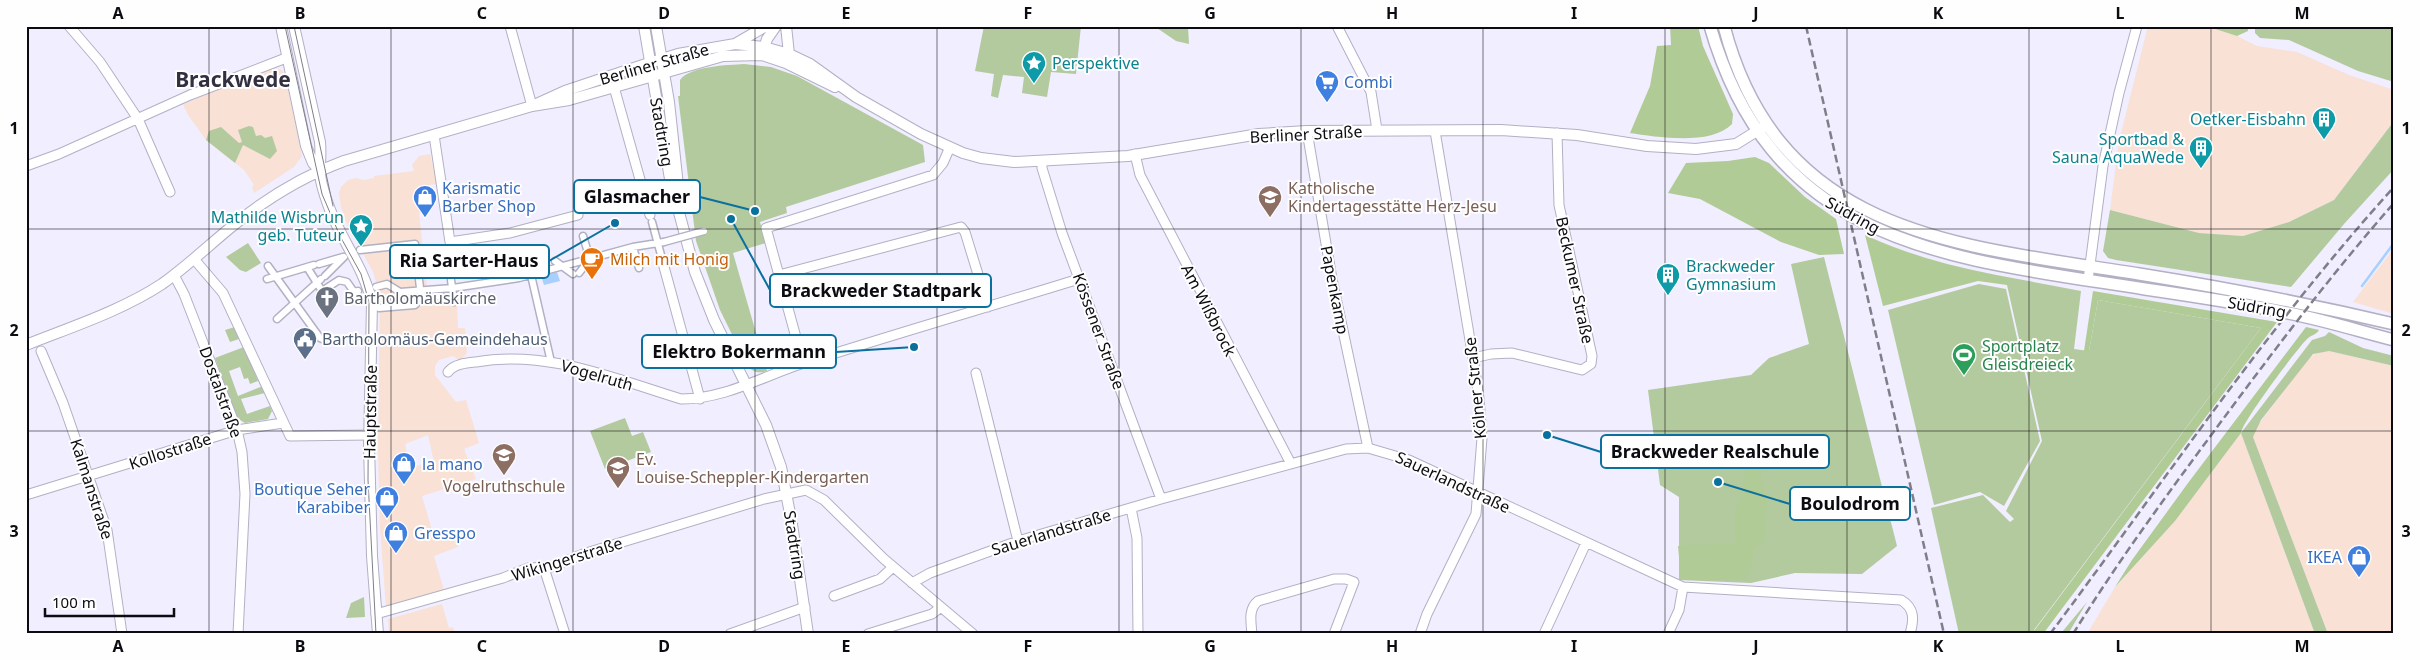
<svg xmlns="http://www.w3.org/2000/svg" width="2420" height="660" font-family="'Noto Sans',sans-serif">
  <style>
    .commercial { fill: #f9e1d6; fill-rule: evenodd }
    .green { fill: #b3ca9e }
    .forest { fill: #b0cb96 }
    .water { fill: #a7d0fe }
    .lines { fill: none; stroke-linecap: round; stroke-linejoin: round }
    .stream { stroke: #a7d0fe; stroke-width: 2.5 }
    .pedestrian-casing { stroke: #b2b0c4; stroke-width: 9 }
    .minor-casing { stroke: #b2b0c4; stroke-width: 11 }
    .tertiary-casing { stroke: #b2b0c4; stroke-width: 12 }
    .secondary-casing { stroke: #b2b0c4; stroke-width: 14 }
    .pedestrian { stroke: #fff; stroke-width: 6 }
    .minor { stroke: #fff; stroke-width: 9 }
    .tertiary { stroke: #fff; stroke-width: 10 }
    .secondary { stroke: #fff; stroke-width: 11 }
    .tram { stroke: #7f7e89; stroke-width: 1 }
    .rail { stroke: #7f7e89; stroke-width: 2.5; stroke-dasharray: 8 4; stroke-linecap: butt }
    .pedestrian-bridge-casing { stroke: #b2b0c4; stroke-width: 9; stroke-linecap: butt }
    .pedestrian-bridge { stroke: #fff; stroke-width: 6 }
    .grid { fill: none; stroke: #0c0b11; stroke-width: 1; stroke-opacity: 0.55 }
    .labels { text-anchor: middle; stroke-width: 4; stroke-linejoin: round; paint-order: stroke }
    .culture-label { font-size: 16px; fill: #0d838f; stroke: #fefefe; text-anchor: end }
    .street-label { font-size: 16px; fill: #0c0b11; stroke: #fefefe }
    .shop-label { font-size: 16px; fill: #366cbe; stroke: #fefefe; text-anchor: start }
    .education-label { font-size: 16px; fill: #785e54; stroke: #fefefe; text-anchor: start }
    .food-label { font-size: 16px; fill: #c56008; stroke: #fefefe; text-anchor: start }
    .worship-label { font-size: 16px; fill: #5b616d; stroke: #fefefe; text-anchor: start }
    .service-label { font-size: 16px; fill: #4e5e75; stroke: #fefefe; text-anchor: start }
    .leisure-label { font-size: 16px; fill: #27864d; stroke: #fefefe; text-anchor: start }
    .district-label { font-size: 21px; font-weight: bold; fill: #323040; stroke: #fefefe }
    .leader { fill: none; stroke: #0a709d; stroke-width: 2 }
    .callout-dot { fill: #0a709d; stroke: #fefefe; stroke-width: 2 }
    .callout { fill: #fefefe; stroke: #0a709d; stroke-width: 2 }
    .callout-label { font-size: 18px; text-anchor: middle; font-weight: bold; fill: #0c0b11 }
    .neatline { fill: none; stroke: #0c0b11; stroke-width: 2 }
    .grid-label { font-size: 16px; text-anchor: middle; font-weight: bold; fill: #0c0b11 }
  </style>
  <rect width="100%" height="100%" fill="#f0eeff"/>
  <!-- commercial -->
  <path class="commercial" d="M2148,26H2206L2237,36L2257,46L2297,52L2349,75L2394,90V121L2334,200L2289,222L2243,236L2199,233L2110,210L2119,141Z
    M273,68L282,70L285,74L302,156L294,167L254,193L252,187L254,185L244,170L206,140L188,115L183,104Z
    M430,154L437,184L422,186L420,188L422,213H419L427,286L451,285L457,302L458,328H465L467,353L460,361L453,356L439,360L435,366V375L456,402L466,400L479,443L464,449L476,479L422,496L434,537L453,532L458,547L434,556L444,590L386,607L380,528L378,451L380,295L373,272L346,222L341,208L339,193L341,187L348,180L356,178L363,180L374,178V176L414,171L412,165L419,156ZM428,435L434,462L410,467L405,444Z
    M2394,248V314L2353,302Z
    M2329,351L2394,366V634H2328L2253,437L2255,429L2308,359L2318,352Z
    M2241,433L2315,634H2087L2115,587L2175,521Z
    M442,604L449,628L453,627L455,634H389L388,619Z"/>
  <!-- green -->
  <path class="green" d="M984,26H1081L1076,74L1051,72L1047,97L1022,93L1024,77L1003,75L998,98L991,96L994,74L975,71Z
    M1154,26H1188L1189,44L1176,41Z
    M2255,26H2394V82L2358,71L2289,40L2260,38L2255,33Z
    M744,64L771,67L797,76L923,145L925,162L786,207L787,213L760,222L766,243L733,253L767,371C759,374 752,372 747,365L720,310L696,241L678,96H680V80C690,66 728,65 744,64Z
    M2394,121V169L2344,224L2291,287L2116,260L2108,258L2103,251L2110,210L2199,233L2243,236L2289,222L2334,200Z
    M249,126L253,127L256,136L261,135L265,138L272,136L277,151L270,159L243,145L235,163L206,140L209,131L221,127L239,143L242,142L238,130Z
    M248,243L261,263L246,272L240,270L226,257Z
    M1824,257L1897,546L1862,574L1795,573L1751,583L1679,580V497L1660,485L1648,390L1751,375L1769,358L1809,344L1791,264Z
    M2007,277L2081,291L2074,349L2089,351L2098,300L2261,328L2034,630L2038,634H1959L1931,508L1983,495L2010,522L2014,519L2006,511L2042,441L2007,285Z
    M1979,284L2006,289L2040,441L2004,506L1980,492L1934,505L1888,310Z
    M235,327L239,339L230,342L225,330Z
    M2329,332L2363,348L2394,356V366L2329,351L2313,354L2261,420L2253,437L2328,634H2315L2241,433L2312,340L2325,336Z
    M244,347L258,381L250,384L248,378L244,379L240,367L229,371L238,396L263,386L265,393L241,399L247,414L270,406L272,411L268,419L245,423L237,418L215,358Z
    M625,418L632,436L643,432L651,452L605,469L590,431Z
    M364,597L365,617L346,618L351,603Z
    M2087,602L2068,634H2061L2062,632Z"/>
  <!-- forest -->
  <path class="forest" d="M1670,26H1698L1703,46L1733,114L1732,124C1711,146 1657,137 1630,133L1650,86L1657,46L1671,45Z
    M2206,26H2248V31L2237,36Z
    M1755,157L1769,163L1805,197L1836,219L1844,254L1819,255L1781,242L1700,199L1668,193L1686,163L1728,161Z
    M1865,235C1911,256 1958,268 2007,277V285L1978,281L1883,306Z
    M2093,291L2277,322L2043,634H2038L2034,631L2261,328L2098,300L2089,351H2084Z
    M2306,327L2319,330C2316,335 2311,335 2307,339C2296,350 2242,422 2241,433L2175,521L2115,587L2132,560L2188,483Z
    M1755,446L1767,504L1764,538L1753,553L1750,572L1744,580H1681L1678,546L1735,543V506L1739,507C1743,488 1747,471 1746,452Z"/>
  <!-- water -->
  <path class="water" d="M557,272L560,281L544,285L541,276Z"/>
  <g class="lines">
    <!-- stream -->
    <path class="stream" d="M2362,286L2394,243"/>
    <!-- pedestrian casing -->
    <g class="pedestrian-casing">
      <path id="pedestrian" d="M652,222L661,255
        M633,247L639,268
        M360,250L415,244L421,297
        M555,261L573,274
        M319,264L343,257
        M268,266L320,338L325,340
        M307,267L322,291L339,280L347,282L354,292L358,291
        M540,272L545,263
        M579,273L590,259L583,236
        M531,275L551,362
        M325,276L344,257
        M267,279L314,265
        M451,280L454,302
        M376,287L387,284L400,292L453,288L519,278L633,247L664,242
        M435,296H441
        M379,308L415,305L421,297L428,296
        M277,319L321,279"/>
    </g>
    <!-- minor casing -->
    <g class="minor-casing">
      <path id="minor" d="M69,26L100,62L138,119L170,192
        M510,26L532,106
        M1337,26L1371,92L1377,130
        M614,87L650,215
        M1307,131L1332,279L1368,448
        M434,135L450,242L510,233L578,215
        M1135,154L1140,175L1290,462
        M1042,162V168L1062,233L1161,499
        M26,166L59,154L190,95L286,58
        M194,259L223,293L290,436L369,435
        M663,263L700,399
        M174,275L184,294L237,430L242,452L245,494L238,634
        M779,275L961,227L965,232L988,307
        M2088,280L2103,166L2119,93L2137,26
        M41,351L63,403L107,530L122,634
        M1473,358L1491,354L1512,353L1582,370L1591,364L1592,356L1559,205L1557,133
        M803,363L766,228L933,175L943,163L950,147
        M448,372C454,364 466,363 476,362C546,349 615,379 681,399C725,399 763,376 804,363C895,334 988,307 1079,279
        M976,373L1018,541
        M26,495L237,430L283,423
        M1131,508L1137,538L1138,634
        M544,568L565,634
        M912,583L930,573L1018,541L1161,499L1346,449L1368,448L1409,460L1683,587L1901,600C1915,608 1914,620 1910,634
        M834,596L880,579L893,567
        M376,614L503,578L528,568L551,567L583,554L764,499L806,490L824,500L884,559L973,634
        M730,634L805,607
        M868,634L932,614L941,607
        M1252,634C1251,622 1248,609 1258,601L1334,579H1346L1354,582L1334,634
        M1420,634L1427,614L1476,514L1482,438L1479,398L1473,358L1435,131
        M1544,634L1586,543
        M1668,634L1679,610L1683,587"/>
    </g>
    <!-- tertiary casing -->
    <g class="tertiary-casing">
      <path id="tertiary" d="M281,26L306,146L313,163L319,170
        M294,26L320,142C321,152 320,159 320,169C319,180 325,196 329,207C341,240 364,267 372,303L369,446L372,556L378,634
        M644,26L670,179L695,272L714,320L766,425L781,467L792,524L808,634
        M656,26L669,102L679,195
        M786,26L789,54
        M735,44L766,26
        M763,52L767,39L776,26
        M532,106L565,91L649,63L678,54L735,44L764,47L789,54L810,64L856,97L921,134L963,153L981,158L1014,162L1128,156L1259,134L1307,131L1501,130L1577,135L1647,146L1696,149L1736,144L1765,126
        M26,345C71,327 121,311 162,284C186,267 207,247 230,228C264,200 303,176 344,161L532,106L569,100L723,56L762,55L786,63L835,87"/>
    </g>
    <!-- secondary casing -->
    <g class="secondary-casing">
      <path id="secondary" d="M1710,26C1774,248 1950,258 2145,289C2193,296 2241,303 2288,313C2324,320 2359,331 2394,340
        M1724,26C1779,237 1959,245 2139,274C2226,288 2309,304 2394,324"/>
    </g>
    <!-- pedestrian -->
    <use href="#pedestrian" class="pedestrian"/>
    <!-- minor -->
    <use href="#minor" class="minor"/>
    <!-- tertiary -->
    <use href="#tertiary" class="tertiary"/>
    <!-- secondary -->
    <use href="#secondary" class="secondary"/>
    <!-- tram -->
    <path class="tram" d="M285,26L322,194L340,236L361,274L369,302L368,480L376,634
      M294,26L333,206"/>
    <!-- rail -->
    <path class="rail" d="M1806,26L1944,634
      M2050,634C2163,483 2268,326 2394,187
      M2073,634C2121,556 2175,484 2229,411C2282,340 2335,270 2394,203"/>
    <!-- pedestrian-bridge casing -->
    <g class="pedestrian-bridge-casing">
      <path id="pedestrian-bridge" d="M664,242L704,231"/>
    </g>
    <!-- pedestrian-bridge -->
    <use href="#pedestrian-bridge" class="pedestrian-bridge"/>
  </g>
  <!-- grid -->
  <path class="grid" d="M209,26V634M391,26V634M573,26V634M755,26V634M937,26V634M1119,26V634M1301,26V634M1483,26V634M1665,26V634M1847,26V634M2029,26V634M2211,26V634M26,229H2394M26,431H2394"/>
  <!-- icons -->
  <defs>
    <g id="sight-pin" transform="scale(1.25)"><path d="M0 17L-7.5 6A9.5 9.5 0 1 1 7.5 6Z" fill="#0f9aa8" stroke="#fefefe"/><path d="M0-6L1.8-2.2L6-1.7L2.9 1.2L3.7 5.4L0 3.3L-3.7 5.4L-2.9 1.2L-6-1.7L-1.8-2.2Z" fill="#fff"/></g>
    <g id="supermarket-pin" transform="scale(1.25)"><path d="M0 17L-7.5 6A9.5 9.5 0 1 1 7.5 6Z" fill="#3f7fe0" stroke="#fefefe"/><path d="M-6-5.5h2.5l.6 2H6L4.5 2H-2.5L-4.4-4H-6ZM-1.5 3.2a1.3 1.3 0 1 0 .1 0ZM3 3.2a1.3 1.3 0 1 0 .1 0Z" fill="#fff"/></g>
    <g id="building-pin" transform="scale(1.25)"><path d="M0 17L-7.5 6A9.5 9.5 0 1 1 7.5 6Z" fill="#0f9aa8" stroke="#fefefe"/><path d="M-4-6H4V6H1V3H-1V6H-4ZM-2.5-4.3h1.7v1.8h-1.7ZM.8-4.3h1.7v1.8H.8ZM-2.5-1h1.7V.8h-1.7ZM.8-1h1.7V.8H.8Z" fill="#fff"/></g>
    <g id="shop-pin" transform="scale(1.25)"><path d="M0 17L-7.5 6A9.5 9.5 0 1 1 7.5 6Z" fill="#3f7fe0" stroke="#fefefe"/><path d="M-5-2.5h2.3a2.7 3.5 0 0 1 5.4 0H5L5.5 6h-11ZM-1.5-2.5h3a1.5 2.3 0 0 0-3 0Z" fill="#fff"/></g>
    <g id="school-pin" transform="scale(1.25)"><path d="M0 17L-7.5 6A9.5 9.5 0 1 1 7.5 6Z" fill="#8d6e63" stroke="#fefefe"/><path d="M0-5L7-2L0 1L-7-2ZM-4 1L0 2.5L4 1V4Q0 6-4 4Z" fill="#fff"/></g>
    <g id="cafe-pin" transform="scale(1.25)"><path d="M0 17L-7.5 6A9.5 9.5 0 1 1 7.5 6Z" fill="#e8710a" stroke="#fefefe"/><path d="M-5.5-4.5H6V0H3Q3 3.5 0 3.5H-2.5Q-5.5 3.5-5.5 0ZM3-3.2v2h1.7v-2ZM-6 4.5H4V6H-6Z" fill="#fff"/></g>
    <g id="church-pin" transform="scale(1.25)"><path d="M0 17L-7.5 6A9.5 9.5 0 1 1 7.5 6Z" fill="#6b7280" stroke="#fefefe"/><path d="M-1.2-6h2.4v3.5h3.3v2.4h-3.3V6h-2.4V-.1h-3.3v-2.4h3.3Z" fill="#fff"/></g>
    <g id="civic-pin" transform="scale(1.25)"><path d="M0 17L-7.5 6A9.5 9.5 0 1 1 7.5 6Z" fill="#5c6f8a" stroke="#fefefe"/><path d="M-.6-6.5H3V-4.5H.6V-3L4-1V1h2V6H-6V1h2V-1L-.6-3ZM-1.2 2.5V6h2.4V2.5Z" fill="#fff"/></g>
    <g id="stadium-pin" transform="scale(1.25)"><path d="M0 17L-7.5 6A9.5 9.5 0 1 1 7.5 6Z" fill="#2e9e5b" stroke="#fefefe"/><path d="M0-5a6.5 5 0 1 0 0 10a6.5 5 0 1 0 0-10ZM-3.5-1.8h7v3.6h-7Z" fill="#fff"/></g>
  </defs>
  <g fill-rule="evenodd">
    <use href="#sight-pin" x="1034" y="63"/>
    <use href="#supermarket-pin" x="1327" y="82"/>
    <use href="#building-pin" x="2324" y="119"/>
    <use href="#building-pin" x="2201" y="148"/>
    <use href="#shop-pin" x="425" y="197"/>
    <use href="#school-pin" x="1270" y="197"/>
    <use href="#sight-pin" x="361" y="226"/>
    <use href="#cafe-pin" x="592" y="259"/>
    <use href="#building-pin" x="1668" y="275"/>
    <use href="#church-pin" x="327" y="298"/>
    <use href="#civic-pin" x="305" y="339"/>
    <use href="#stadium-pin" x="1964" y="355"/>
    <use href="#school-pin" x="504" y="455"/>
    <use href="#shop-pin" x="404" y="464"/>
    <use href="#school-pin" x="618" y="468"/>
    <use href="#shop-pin" x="387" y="498"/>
    <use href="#shop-pin" x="396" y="533"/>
    <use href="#shop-pin" x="2359" y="557"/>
  </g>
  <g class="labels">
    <!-- culture labels -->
    <g class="culture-label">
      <text x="1052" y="69" text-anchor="start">Perspektive</text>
      <text x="2306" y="125">Oetker-Eisbahn</text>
      <text x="2184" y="145">Sportbad &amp;<tspan x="2184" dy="18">Sauna AquaWede</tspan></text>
      <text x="344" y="223">Mathilde Wisbrun<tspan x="344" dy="18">geb. Tuteur</tspan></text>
      <text x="1686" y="272" text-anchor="start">Brackweder<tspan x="1686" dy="18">Gymnasium</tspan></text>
    </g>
    <!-- street labels -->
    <g class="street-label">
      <text transform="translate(654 64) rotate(-16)" y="6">Berliner Straße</text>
      <text transform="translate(662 132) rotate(80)" y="6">Stadtring</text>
      <text transform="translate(1306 134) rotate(-3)" y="6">Berliner Straße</text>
      <text transform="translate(1853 215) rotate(29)" y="6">Südring</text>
      <text transform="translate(1575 280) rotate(78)" y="6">Beckumer Straße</text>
      <text transform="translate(1335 290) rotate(79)" y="6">Papenkamp</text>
      <text transform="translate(2257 307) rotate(10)" y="6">Südring</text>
      <text transform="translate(1209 310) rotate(63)" y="6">Am Wißbrock</text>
      <text transform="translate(1099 331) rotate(70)" y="6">Kössener Straße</text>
      <text transform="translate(597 375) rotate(16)" y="6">Vogelruth</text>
      <text transform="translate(1475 388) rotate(-96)" y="6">Kölner Straße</text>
      <text transform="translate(221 392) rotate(70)" y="6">Dostalstraße</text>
      <text transform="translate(370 412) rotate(-89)" y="6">Hauptstraße</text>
      <text transform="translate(170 451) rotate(-18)" y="6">Kollostraße</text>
      <text transform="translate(1453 482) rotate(25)" y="6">Sauerlandstraße</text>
      <text transform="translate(92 489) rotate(72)" y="6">Kalmanstraße</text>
      <text transform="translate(1051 532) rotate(-17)" y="6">Sauerlandstraße</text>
      <text transform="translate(795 545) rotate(81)" y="6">Stadtring</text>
      <text transform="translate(567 559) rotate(-17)" y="6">Wikingerstraße</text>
    </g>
    <!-- shop labels -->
    <g class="shop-label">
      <text x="1344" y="88">Combi</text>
      <text x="442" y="194">Karismatic<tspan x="442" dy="18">Barber Shop</tspan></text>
      <text x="422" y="470">la mano</text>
      <text x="370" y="495" text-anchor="end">Boutique Seher<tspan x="370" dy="18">Karabiber</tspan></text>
      <text x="414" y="539">Gresspo</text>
      <text x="2342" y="563" text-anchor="end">IKEA</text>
    </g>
    <!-- education labels -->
    <g class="education-label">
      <text x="1288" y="194">Katholische<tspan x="1288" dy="18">Kindertagesstätte Herz-Jesu</tspan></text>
      <text x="636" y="465">Ev.<tspan x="636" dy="18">Louise-Scheppler-Kindergarten</tspan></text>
      <text x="504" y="492" text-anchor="middle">Vogelruthschule</text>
    </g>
    <!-- food labels -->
    <g class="food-label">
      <text x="610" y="265">Milch mit Honig</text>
    </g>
    <!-- worship labels -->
    <g class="worship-label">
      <text x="344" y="304">Bartholomäuskirche</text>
    </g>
    <!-- service labels -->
    <g class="service-label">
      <text x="322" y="345">Bartholomäus-Gemeindehaus</text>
    </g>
    <!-- leisure labels -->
    <g class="leisure-label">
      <text x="1982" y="352">Sportplatz<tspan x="1982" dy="18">Gleisdreieck</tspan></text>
    </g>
    <!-- district labels -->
    <g class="district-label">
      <text x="233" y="87">Brackwede</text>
    </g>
  </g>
  <!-- callouts -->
  <path class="leader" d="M755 211L700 197M615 223L549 261M731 219L770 290M914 347L836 352M1547 435L1601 452M1718 482L1790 504"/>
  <g class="callout-dot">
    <circle cx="755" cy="211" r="5"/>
    <circle cx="615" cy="223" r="5"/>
    <circle cx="731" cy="219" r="5"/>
    <circle cx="914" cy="347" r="5"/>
    <circle cx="1547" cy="435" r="5"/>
    <circle cx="1718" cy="482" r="5"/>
  </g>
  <g class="callout">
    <rect x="574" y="180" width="126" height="33" rx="5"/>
    <rect x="390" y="245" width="159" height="33" rx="5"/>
    <rect x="770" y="274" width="221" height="33" rx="5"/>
    <rect x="642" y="335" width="194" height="33" rx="5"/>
    <rect x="1601" y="435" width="228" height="33" rx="5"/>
    <rect x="1790" y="487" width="120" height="33" rx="5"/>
  </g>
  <g class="callout-label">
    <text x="637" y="203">Glasmacher</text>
    <text x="469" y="267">Ria Sarter-Haus</text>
    <text x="881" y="297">Brackweder Stadtpark</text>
    <text x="739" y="358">Elektro Bokermann</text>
    <text x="1715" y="458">Brackweder Realschule</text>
    <text x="1850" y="510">Boulodrom</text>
  </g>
  <!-- border -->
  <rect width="2420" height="660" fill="none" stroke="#fefefe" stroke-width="55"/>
  <!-- scale -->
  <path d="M45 608v8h129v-8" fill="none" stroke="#0c0b11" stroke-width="2.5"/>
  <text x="52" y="608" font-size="15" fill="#0c0b11" stroke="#fefefe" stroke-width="4" paint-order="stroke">100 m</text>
  <rect x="28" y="28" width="2364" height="604" class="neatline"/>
  <g class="grid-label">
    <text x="118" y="19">A</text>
    <text x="300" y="19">B</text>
    <text x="482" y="19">C</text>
    <text x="664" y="19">D</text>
    <text x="846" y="19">E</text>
    <text x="1028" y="19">F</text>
    <text x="1210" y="19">G</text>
    <text x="1392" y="19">H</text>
    <text x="1574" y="19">I</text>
    <text x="1756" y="19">J</text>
    <text x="1938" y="19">K</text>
    <text x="2120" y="19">L</text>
    <text x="2302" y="19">M</text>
    <text x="14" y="134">1</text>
    <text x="2406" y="134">1</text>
    <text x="14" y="336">2</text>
    <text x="2406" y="336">2</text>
    <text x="14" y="537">3</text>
    <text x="2406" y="537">3</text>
    <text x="118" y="652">A</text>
    <text x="300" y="652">B</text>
    <text x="482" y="652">C</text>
    <text x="664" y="652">D</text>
    <text x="846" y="652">E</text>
    <text x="1028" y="652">F</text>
    <text x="1210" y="652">G</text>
    <text x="1392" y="652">H</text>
    <text x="1574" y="652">I</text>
    <text x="1756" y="652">J</text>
    <text x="1938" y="652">K</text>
    <text x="2120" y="652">L</text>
    <text x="2302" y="652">M</text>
  </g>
</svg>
